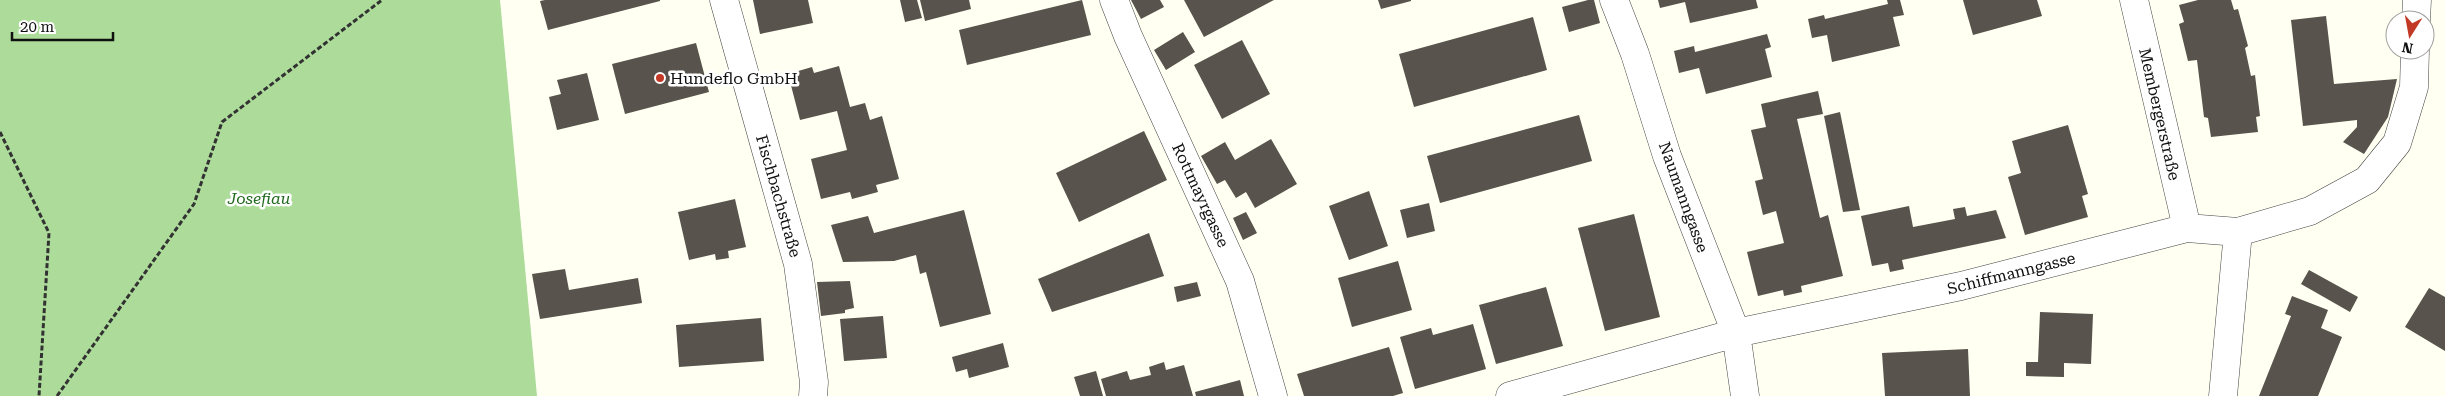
<svg xmlns="http://www.w3.org/2000/svg" width="2445" height="396" font-family="'Roboto Serif',serif">
  <style>
    .forest { fill: #acdb9a }
    .building { fill: #58534c }
    .lines { fill: none; stroke-linecap: round; stroke-linejoin: round }
    .minor-casing { stroke: #434343; stroke-width: 29 }
    .path { stroke: #323232; stroke-width: 3; stroke-dasharray: 5 2.5; stroke-linecap: butt }
    .minor { stroke: #fff; stroke-width: 28 }
    .poi-dot { fill: #c23a25; stroke: #fff; stroke-width: 2 }
    .labels { text-anchor: middle; stroke-width: 5; stroke-linejoin: round; paint-order: stroke }
    .poi-label { font-size: 16px; fill: #101010; stroke: #fff; text-anchor: start }
    .street-label { font-size: 16px; fill: #101010; stroke: #fff }
    .park-label { font-size: 16px; font-style: italic; fill: #21691e; stroke: #fff }
  </style>
  <rect width="100%" height="100%" fill="#fffff2"/>
  <!-- forest -->
  <path class="forest" d="M0,0H500L537,396H0Z"/>
  <!-- building -->
  <path class="building" d="M545,0H660V1L548,30L540,1Z
    M753,0H808L813,23L760,34Z
    M900,0H917L922,18L905,22Z
    M920,0H969L971,9L925,21Z
    M1082,0L1091,35L967,65L959,30Z
    M1131,0H1160L1164,7L1141,19Z
    M1184,0H1274L1204,37Z
    M1378,0H1411V1L1381,9Z
    M1588,0H1594L1600,23L1569,32L1562,7Z
    M1658,0H1756L1758,8L1690,23L1685,2L1660,8Z
    M1887,0H1900L1904,15L1893,17L1900,46L1832,62L1827,35L1812,38L1808,19L1824,15L1825,19L1888,4Z
    M1963,0H2037L2042,16L1973,35Z
    M2198,0H2231L2234,10L2238,9L2248,46L2245,48L2251,76L2255,75L2260,116L2256,117L2258,132L2211,137L2208,118L2204,117L2197,60L2188,61L2179,24L2184,22L2179,5Z
    M2326,16L2334,84L2397,79L2388,117L2364,154L2343,142L2357,127V120L2303,126L2291,20Z
    M1533,17L1547,70L1414,107L1399,54Z
    M1183,32L1195,52L1166,70L1154,50Z
    M1767,34L1771,47L1765,49L1772,77L1706,94L1699,68L1679,73L1674,51L1694,46L1695,52Z
    M1242,40L1270,94L1222,119L1194,65Z
    M696,43L709,92L625,114L612,64Z
    M839,66L850,107L865,103L870,120L882,116L899,179L876,185L878,192L852,199L850,192L821,199L811,159L847,150L837,111L800,120L788,74L812,67L814,73Z
    M587,73L599,120L557,130L549,97L561,94L557,80Z
    M1818,91L1823,114L1797,119L1820,218L1828,215L1843,276L1801,286L1802,292L1784,296L1783,290L1758,296L1747,252L1784,243L1776,211L1763,215L1755,181L1763,179L1751,130L1766,127L1761,104Z
    M1840,112L1860,210L1843,212L1824,116Z
    M1579,115L1592,161L1440,203L1427,156Z
    M2068,125L2088,194L2082,196L2088,217L2025,235L2008,177L2021,173L2012,141Z
    M1144,131L1167,180L1079,222L1056,173Z
    M1271,139L1297,184L1255,208L1246,192L1236,198L1225,180L1217,184L1201,156L1225,142L1235,160Z
    M1369,191L1388,246L1349,260L1329,206Z
    M735,199L746,247L728,251L729,258L716,260L715,254L689,260L678,212Z
    M1429,203L1435,231L1407,238L1400,210Z
    M1909,206L1913,227L1955,219L1953,209L1965,207L1967,216L1996,210L2006,238L1902,260L1904,269L1890,272L1888,263L1872,266L1861,216Z
    M964,210L991,314L940,327L926,272L920,274L916,255L894,261L843,262L831,225L868,216L874,233Z
    M1246,212L1257,233L1243,240L1233,218Z
    M1634,214L1660,317L1605,331L1578,228Z
    M1149,233L1164,276L1052,312L1038,279Z
    M1398,261L1412,310L1352,327L1338,278Z
    M565,269L569,290L638,278L642,303L540,319L532,274Z
    M2309,270L2358,297L2350,312L2301,284Z
    M850,281L854,308L845,310V313L821,316L817,282Z
    M1197,282L1201,296L1177,302L1174,287Z
    M1546,287L1563,346L1496,364L1479,305Z
    M2429,288L2445,297V351L2405,327Z
    M2292,296L2328,310L2321,328L2342,337L2318,396H2259L2291,316L2285,314Z
    M2040,312L2093,314L2091,364L2064,363V377L2026,376V362H2038Z
    M883,316L887,358L844,361L840,319Z
    M761,318L764,361L679,367L676,325Z
    M1473,324L1486,369L1415,389L1400,337L1431,328L1433,335Z
    M1003,343L1009,367L969,378L967,369L956,372L952,357Z
    M1389,347L1403,393L1393,396H1304L1297,374Z
    M1968,349L1970,396H1885L1882,353Z
    M1164,362L1166,370L1184,365L1193,396H1106L1101,379L1127,371L1130,380L1151,375L1149,367Z
    M1096,371L1103,396H1080L1074,377Z
    M1240,380L1244,396H1196L1195,392Z"/>
  <g class="lines">
    <!-- minor casing -->
    <g class="minor-casing">
      <path id="minor" d="M724,0L798,264L814,382L813,396
        M1114,0L1128,36L1240,281L1273,396
        M1614,0L1635,54L1667,156L1736,333L1745,396
        M2134,0L2187,228
        M2416,20L2417,0
        M1510,396L1736,333L1961,286L2187,228L2238,232L2310,211L2367,180L2397,143L2414,87L2415,50
        M2223,396L2238,232"/>
    </g>
    <!-- path -->
    <path class="path" d="M0,132L49,233L39,396
      M57,396L194,204L222,122L382,0"/>
    <!-- minor -->
    <use href="#minor" class="minor"/>
  </g>
  <!-- markers -->
  <circle class="poi-dot" cx="660" cy="78" r="5"/>
  <g class="labels">
    <!-- poi labels -->
    <g class="poi-label">
      <text x="670" y="84">Hundeflo GmbH</text>
    </g>
    <!-- street labels -->
    <g class="street-label">
      <text transform="translate(2160 114) rotate(77)" y="6">Membergerstraße</text>
      <text transform="translate(1201 195) rotate(65)" y="6">Rottmayrgasse</text>
      <text transform="translate(779 196) rotate(74)" y="6">Fischbachstraße</text>
      <text transform="translate(1684 197) rotate(70)" y="6">Naumanngasse</text>
      <text transform="translate(2011 273) rotate(-14)" y="6">Schiffmanngasse</text>
    </g>
    <!-- park labels -->
    <g class="park-label">
      <text x="259" y="204">Josefiau</text>
    </g>
  </g>
  <!-- north arrow -->
  <g transform="translate(2410 35) rotate(191)"><circle r="24" fill="#ffffff" stroke="#9f9f9f"/>
  <path d="M0-4L9 19L0 12L-9 19Z" fill="#c23a25"/>
  <text y="-8" font-size="14" font-weight="bold" text-anchor="middle" fill="#101010">N</text>
  </g>
  <!-- scale -->
  <path d="M12 32v8h101v-8" fill="none" stroke="#101010" stroke-width="2.5"/>
  <text x="20" y="32" font-size="15" fill="#101010" stroke="#ffffff" stroke-width="4" paint-order="stroke">20 m</text>
</svg>
